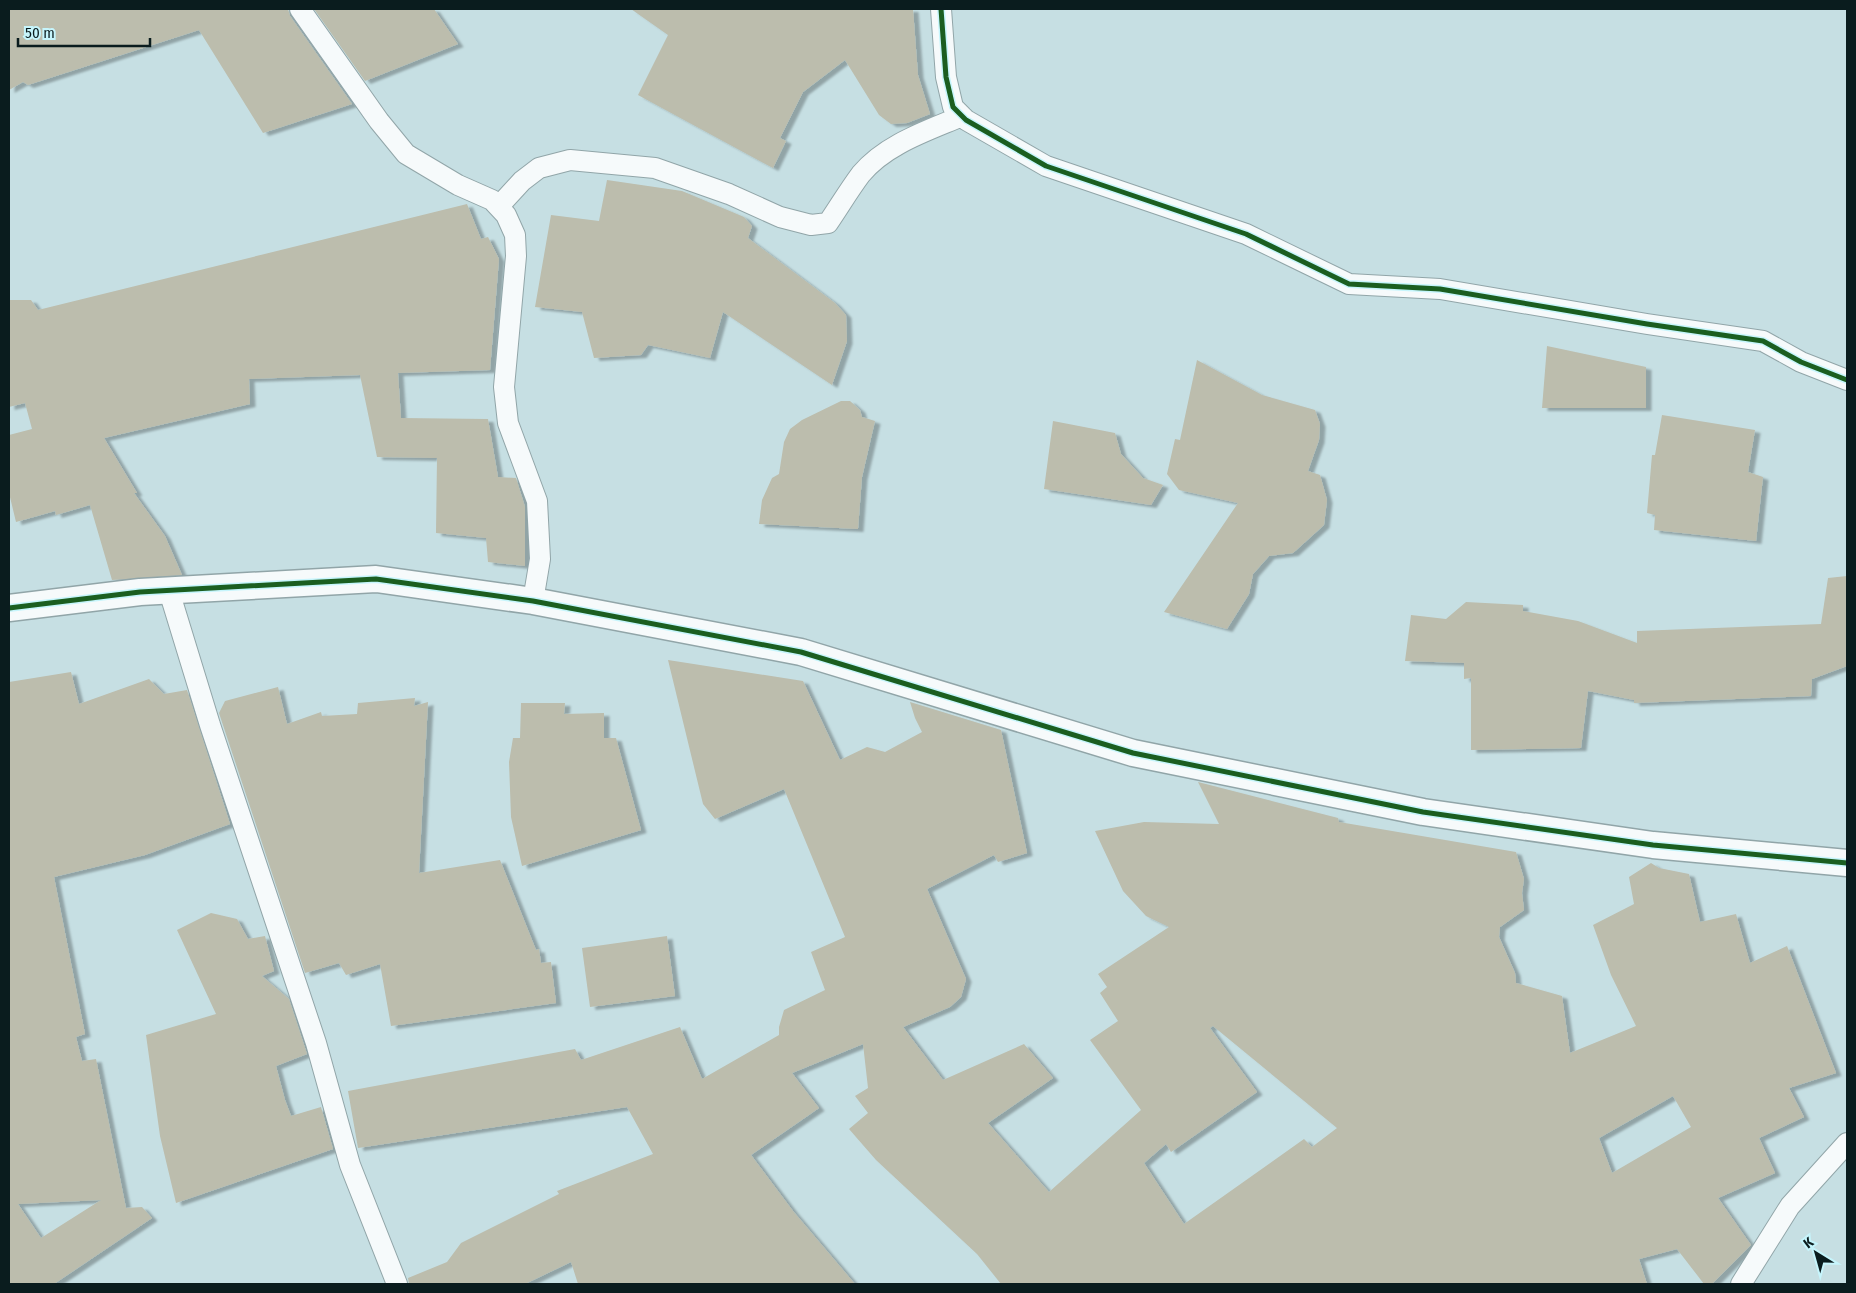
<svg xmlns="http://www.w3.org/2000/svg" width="1856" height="1293" font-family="'Fira Sans Condensed',sans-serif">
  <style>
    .building { fill: #bcbdad; fill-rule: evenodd; filter: url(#shadow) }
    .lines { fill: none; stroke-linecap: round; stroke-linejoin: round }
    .minor-casing { stroke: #91a5a8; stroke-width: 22 }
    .tertiary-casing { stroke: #91a5a8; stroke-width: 29 }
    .minor { stroke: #f6fafb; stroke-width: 20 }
    .tertiary { stroke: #f6fafb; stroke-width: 26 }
    .cycleway-casing { stroke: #c6f5fc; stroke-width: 8 }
    .cycleway { stroke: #1b5e20; stroke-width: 5 }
  </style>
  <defs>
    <filter id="shadow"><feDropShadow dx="5.5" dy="3" stdDeviation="1" flood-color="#0004"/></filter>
  </defs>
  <rect width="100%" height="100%" fill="#c6dfe3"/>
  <!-- building -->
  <path class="building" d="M9,9H288L290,16L352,104L263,133L199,30L28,85L23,82L9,90Z
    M314,9H434L458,44L365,81Z
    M631,9H913L918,75L930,114L907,123L891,124L879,115L845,60L803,92L780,138L786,141L773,168L638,95L668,35Z
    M607,180L682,191L744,217L752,226L748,238L835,303L846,315L847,341L832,385L723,312L710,358L648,345L641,355L594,358L582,312L535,307L551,215L599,221Z
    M467,204L481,239L488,237L499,259L490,370L398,373L401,418L488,419L498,477L516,478L525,507V566L488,562L486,538L436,533L437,458L377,457L360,375L249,379L250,404L104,438L137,493H134L165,536L182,575L112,580L90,505L56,515L55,511L16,522L9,493V435L32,429L25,403L9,407V300H31L38,310Z
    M1547,346L1646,367V408H1542Z
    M1197,360L1262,395L1315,410L1320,424L1319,440L1308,471L1320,475L1327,500L1324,525L1293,553L1269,556L1253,574L1249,594L1227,629L1164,612L1238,503L1179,490L1167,474L1175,439L1180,440Z
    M841,401H850L860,410L862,417L875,421L862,477L858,529L759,524L762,500L772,478L779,474L784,442L790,429L802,420Z
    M1662,415L1755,430L1748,472L1763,477L1756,541L1654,530L1655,515L1647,513L1652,455H1655Z
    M1053,421L1115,433L1121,454L1143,478L1163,485L1151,505L1044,489Z
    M1847,576V666L1812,679L1811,696L1634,703V700L1588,691L1581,748L1471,750V678L1464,679V663L1405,661L1411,615L1446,619L1466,602L1523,605V611L1578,621L1637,643V631L1821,624L1828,578Z
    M668,660L803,681L840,760L867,747L885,752L922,732L915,718L910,702L1001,730L1027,853L998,862L994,855L927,889L966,979L961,997L950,1007L903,1027L943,1080L1024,1044L1053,1078L988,1123L1049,1192L1141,1110L1090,1040L1118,1021L1100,993L1107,987L1098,974L1169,927L1146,916L1123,891L1095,831L1144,822L1219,824L1198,782L1338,818L1339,822L1516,852L1524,879L1522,893L1524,910L1500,927L1499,937L1515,973L1516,983L1562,996L1570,1053L1636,1026L1611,975L1593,925L1634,904L1629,877L1651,863L1659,868L1689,874L1700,922L1736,914L1750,963L1787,946L1836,1073L1789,1088L1804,1117L1759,1138L1775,1173L1718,1198L1751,1245L1712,1284H1704L1677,1249L1639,1259L1647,1284H1001L977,1254L876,1160L849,1129L868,1113L855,1096L868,1088L863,1044L792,1073L819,1108L751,1155L793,1211L855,1284H578L571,1262L525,1284H409L408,1278L447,1262L461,1243L559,1194L557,1191L653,1154L627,1107L358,1148L348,1091L575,1049L581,1060L680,1027L702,1079L779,1035V1027L784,1010L825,990L811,952L845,937L784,789L715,819L703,804ZM1213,1026L1337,1128L1312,1147L1304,1139L1184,1224L1144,1163L1166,1144L1171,1152L1257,1092L1210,1028ZM1673,1096L1691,1127L1612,1173L1599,1138Z
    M71,672L79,704L149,679L164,694L187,690L230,824L145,855L54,877L85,1034L76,1037L82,1061L96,1059L126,1208L142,1207L152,1218L54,1284H9V682ZM101,1200L41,1238L18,1204Z
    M278,687L287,724L321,712L322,716L357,714L358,703L415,698L414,706L428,702L419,873L500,860L536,950L539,949L541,963L551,962L556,1003L391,1026L380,964L346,975L339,963L305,973L219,713L225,701Z
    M521,703H565L564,714L604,713V738H616L641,830L522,866L511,817L509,762L513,738H520Z
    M211,913L237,919L248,939L265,936L274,971L262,976L289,999L307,1054L276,1066L285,1100L291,1116L321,1107L333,1149L176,1203L160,1136L146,1035L216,1014L177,930Z
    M667,936L675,996L590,1007L582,948Z"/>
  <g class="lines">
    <!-- minor casing -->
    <g class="minor-casing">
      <path id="minor" d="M300,9L379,121L406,154L458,185L492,200L506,215L515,235L516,256L504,387L508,423L537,501L540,559L533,601
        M941,9L946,77L953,107L966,120L1046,166L1246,234L1349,284L1440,289L1647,324L1763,341L1801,362L1847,380
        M499,206L522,181L539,168L570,160L655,168L729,194L780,217L811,225L828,223C839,207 849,190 861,174C886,144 927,131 962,116
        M169,591L210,725L316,1043L350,1165L397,1284
        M1741,1284L1790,1206L1847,1143"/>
    </g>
    <!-- tertiary casing -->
    <g class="tertiary-casing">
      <path id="tertiary" d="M9,608L140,592L376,579L533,601L801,652L1133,753L1423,812L1653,845L1847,863"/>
    </g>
    <!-- minor -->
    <use href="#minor" class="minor"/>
    <!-- tertiary -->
    <use href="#tertiary" class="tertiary"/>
    <!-- cycleway casing -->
    <g class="cycleway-casing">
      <path id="cycleway" d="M941,9L946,77L953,107L966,120L1046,166L1246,234L1349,284L1440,289L1647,324L1763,341L1801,362L1847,380
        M9,608L140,592L376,579L533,601L801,652L1133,753L1423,812L1653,845L1847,863"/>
    </g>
    <!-- cycleway -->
    <use href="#cycleway" class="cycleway"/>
  </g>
  <!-- border -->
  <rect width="1856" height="1293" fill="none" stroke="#0a1c1e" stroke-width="20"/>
  <!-- north arrow -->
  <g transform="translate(1816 1253) rotate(323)" stroke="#c6f5fc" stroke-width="4" paint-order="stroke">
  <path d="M0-4L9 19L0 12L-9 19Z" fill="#0a1c1e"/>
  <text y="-8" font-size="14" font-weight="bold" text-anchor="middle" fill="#0a1c1e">K</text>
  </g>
  <!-- scale -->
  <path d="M18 38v8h132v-8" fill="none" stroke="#0a1c1e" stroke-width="2.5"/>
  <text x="25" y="38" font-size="15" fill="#0a1c1e" stroke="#c6f5fc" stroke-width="4" paint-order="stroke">50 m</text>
</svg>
